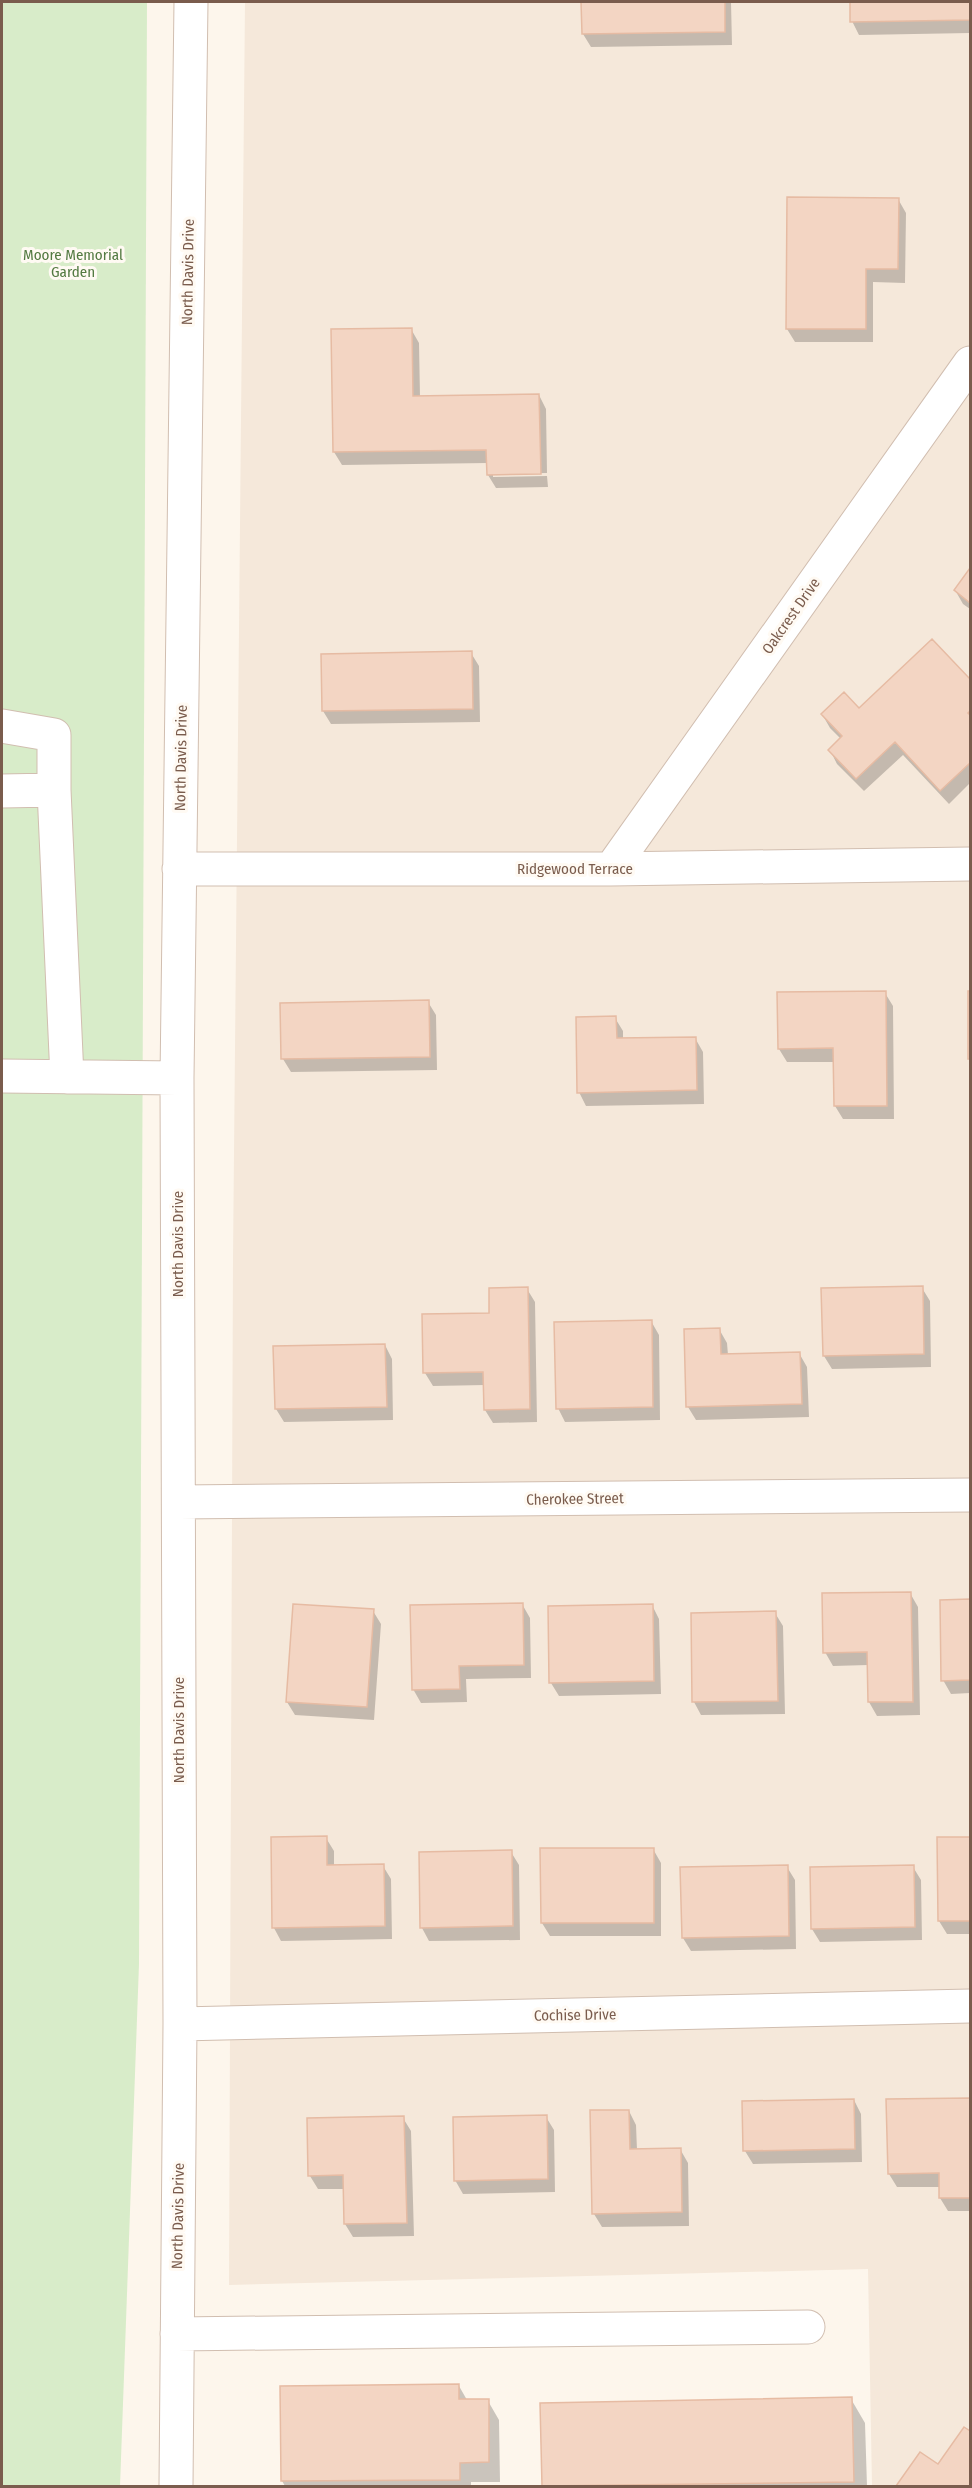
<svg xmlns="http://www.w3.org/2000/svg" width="972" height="2488" font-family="'Fira Sans Condensed',sans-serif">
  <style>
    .residential { fill: #f5e8da }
    .green { fill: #d8ecc9 }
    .shadow { fill: #0003 }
    .building { fill: #f3d5c3; stroke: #e6bba3; stroke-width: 1.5 }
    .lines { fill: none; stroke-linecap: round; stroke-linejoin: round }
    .minor-casing { stroke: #d1beb0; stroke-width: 35 }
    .minor { stroke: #fff; stroke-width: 33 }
    .labels { text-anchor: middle; stroke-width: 6; stroke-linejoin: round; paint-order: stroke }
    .park-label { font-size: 15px; fill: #537a41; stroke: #fffaf3 }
    .street-label { font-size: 15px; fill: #7a5c4d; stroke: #fffaf3 }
  </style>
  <rect width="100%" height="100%" fill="#fdf6ec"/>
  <!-- residential -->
  <path class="residential" d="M245,2H970V2486H872L868,2269L229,2285L233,1258Z"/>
  <!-- green -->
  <path class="green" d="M2,2H147L139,1964L120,2486H2Z"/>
  <!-- shadow -->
  <path class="shadow" d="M583,2H731L732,45L591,47L583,34Z
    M851,2H970V33L859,35L852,21Z
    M898,199L906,213L905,283L873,282V342H795L787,329Z
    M411,329L419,343L420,397L539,395L546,409L547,473L493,474V477L547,476L548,487L496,488L488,475V463L342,465L334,452Z
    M970,571V609L963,604L955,590Z
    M932,641L970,681V783L949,804L903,755L864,791L837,764L830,750L841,739L830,728L822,714L859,710Z
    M471,653L479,666L480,722L331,724L323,711Z
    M970,992V1060L969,1058Z
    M885,993L893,1006L894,1119H843L835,1106V1062H787L779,1049Z
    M428,1002L436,1015L437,1070L291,1072L283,1059Z
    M615,1018L623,1031V1039L695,1038L703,1052L704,1104L586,1106L579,1092Z
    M922,1288L930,1301L931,1367L832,1369L824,1356Z
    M527,1289L535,1302L537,1422L493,1423L485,1410V1385L433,1386L425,1373L491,1315Z
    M651,1321L659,1335L660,1420L565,1422L558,1408Z
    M719,1329L727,1343L728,1355L799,1353L807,1367L809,1417L696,1420L688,1407Z
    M385,1345L392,1359L393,1420L284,1422L276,1409Z
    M910,1593L918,1607L920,1715L877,1716L869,1702L868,1665L833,1666L825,1652Z
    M941,1601H970V1693L951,1694L943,1680Z
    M522,1604L530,1618L531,1678L466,1679L467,1702L421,1703L413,1689Z
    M652,1605L659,1619L661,1694L559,1696L551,1683Z
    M373,1611L381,1624L374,1720L295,1715L287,1702Z
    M775,1613L783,1626L785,1714L701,1715L694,1702Z
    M326,1838L334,1851V1866H383L391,1879L392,1939L281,1941L274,1928Z
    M970,1838V1934H947L939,1921V1839Z
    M653,1849L661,1863V1936H550L542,1923Z
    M511,1852L519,1865L520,1940L429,1941L422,1928Z
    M787,1867L795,1880L796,1949L691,1951L683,1938Z
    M913,1867L921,1880L922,1940L820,1942L812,1929Z
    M970,2099V2211H948L940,2198V2187H897L889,2174L888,2101Z
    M854,2100L861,2114L862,2162L753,2164L745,2151Z
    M629,2111L636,2125L637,2150L680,2149L688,2163L689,2226L602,2227L594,2214Z
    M546,2117L554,2130L555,2192L463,2194L455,2180Z
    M403,2118L411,2131L414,2236L353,2237L345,2224V2189H318L310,2176Z
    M459,2386L467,2400L488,2401L499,2420L500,2482H471V2486H285L282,2481L281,2388Z
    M851,2399L865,2423L867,2486H543L542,2404Z
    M964,2429L970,2433V2486H898L921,2454L939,2466Z"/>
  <!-- building -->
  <path class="building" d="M581,2H725V32L582,34Z
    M850,2H970V20L850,22Z
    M787,197L899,198L898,269H866V329H786Z
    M412,328L413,396L539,394L541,474L487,475L486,450L333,452L331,329Z
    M970,568V603L954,590Z
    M932,639L970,679V711L968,713L970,715V763L940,791L895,742L856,779L828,750L842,736L821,714L844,692L859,708Z
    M472,651L473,709L322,711L321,654Z
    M886,991L887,1106H834L833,1048L778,1049L777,992Z
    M968,991H970V1059H968Z
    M429,1000L430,1057L281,1059L280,1003Z
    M616,1016L617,1038L696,1037L697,1090L577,1093L576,1017Z
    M923,1286L924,1354L823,1356L821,1288Z
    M528,1287L530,1409L484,1410L483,1372L423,1373L422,1314L489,1313V1288Z
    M652,1320L653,1407L556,1409L554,1322Z
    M720,1328L721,1354L800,1352L802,1404L686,1407L684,1329Z
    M385,1344L387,1407L275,1409L273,1346Z
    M911,1592L913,1702H868L867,1652L823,1653L822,1593Z
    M970,1599V1680L941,1681L940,1600Z
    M523,1603L524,1665L459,1666L460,1689L412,1690L410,1605Z
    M293,1604L374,1609L367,1707L286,1702Z
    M653,1604L654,1681L549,1683L548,1606Z
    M776,1611L778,1701L692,1702L691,1613Z
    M327,1836V1865L384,1864L385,1926L272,1928L271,1837Z
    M937,1837H970V1921H938Z
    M540,1848H654V1923H541Z
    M512,1850L513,1926L420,1928L419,1852Z
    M788,1865L789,1936L682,1938L680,1867Z
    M914,1865L915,1927L811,1929L810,1867Z
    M970,2098V2198H939V2173L888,2174L886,2099Z
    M854,2099L855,2149L743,2151L742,2101Z
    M590,2110H629L630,2149L681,2148L682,2212L592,2214Z
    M547,2115L548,2179L454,2181L453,2117Z
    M404,2116L407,2223L344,2224L343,2175L308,2176L307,2118Z
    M459,2384V2399H489V2462L460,2463V2480L281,2481L280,2386Z
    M852,2397L854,2482L542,2486L540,2403Z
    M964,2427L970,2431V2486H896L920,2452L938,2464Z"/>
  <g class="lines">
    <!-- minor casing -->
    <g class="minor-casing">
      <path id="minor" d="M2,726L54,735V790
        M2,791L54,790L67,1077
        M179,869H611L970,864
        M611,869L970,363
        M2,1076L177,1078
        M179,1502L970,1495
        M180,2024L970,2006
        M177,2334L808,2327
        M176,2486L180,2024L177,1078L191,2"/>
    </g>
    <!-- minor -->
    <use href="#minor" class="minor"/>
  </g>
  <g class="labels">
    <!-- park labels -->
    <g class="park-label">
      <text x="73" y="260">Moore Memorial<tspan x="73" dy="17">Garden</tspan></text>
    </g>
    <!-- street labels -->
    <g class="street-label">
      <text transform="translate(188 272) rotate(-89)" y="5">North Davis Drive</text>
      <text transform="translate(791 616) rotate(-55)" y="5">Oakcrest Drive</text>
      <text transform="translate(181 758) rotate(-89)" y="5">North Davis Drive</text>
      <text x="575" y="874">Ridgewood Terrace</text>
      <text transform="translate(178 1244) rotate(-90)" y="5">North Davis Drive</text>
      <text transform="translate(575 1499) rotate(-1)" y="5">Cherokee Street</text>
      <text transform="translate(179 1730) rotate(-90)" y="5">North Davis Drive</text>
      <text transform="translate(575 2015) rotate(-1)" y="5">Cochise Drive</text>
      <text transform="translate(178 2216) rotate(-89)" y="5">North Davis Drive</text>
    </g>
  </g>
  <!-- border -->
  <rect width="972" height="2488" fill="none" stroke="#7a5c4d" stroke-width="6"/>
</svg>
